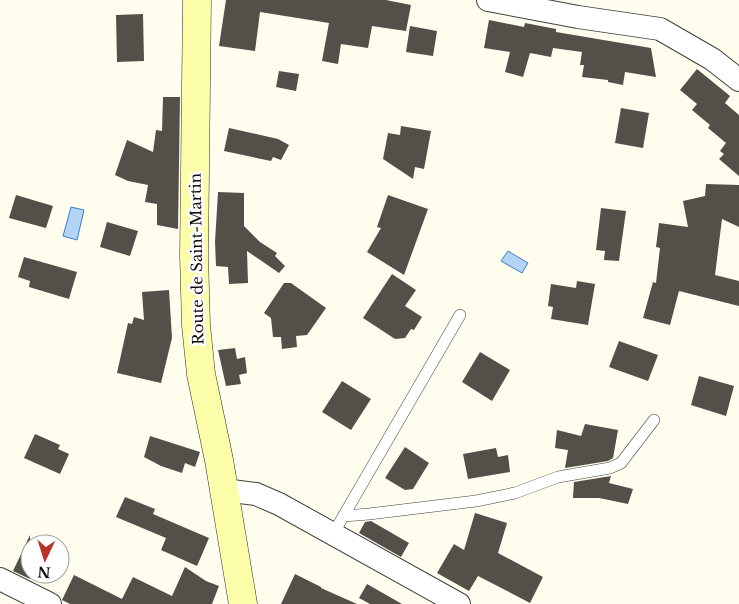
<svg xmlns="http://www.w3.org/2000/svg" width="739" height="604" font-family="'Libre Baskerville',serif">
  <style>
    .water { fill: #b3d4f5; stroke: #3b80ca }
    .building { fill: #554f49 }
    .lines { fill: none; stroke-linecap: round; stroke-linejoin: round }
    .service-casing { stroke: #404040; stroke-width: 12 }
    .minor-casing { stroke: #404040; stroke-width: 24 }
    .secondary-casing { stroke: #2f2f2f; stroke-width: 29 }
    .service { stroke: #fff; stroke-width: 11 }
    .minor { stroke: #fff; stroke-width: 22 }
    .secondary { stroke: #fcfda9; stroke-width: 28 }
    .labels { text-anchor: middle; stroke-width: 5; stroke-linejoin: round; paint-order: stroke }
    .street-label { font-size: 15px; fill: #0d0d0d; stroke: #fff }
  </style>
  <rect width="100%" height="100%" fill="#fffded"/>
  <!-- water -->
  <path class="water" d="M71,207L84,210L77,240L63,236Z
    M508,251L528,263L522,273L501,261Z"/>
  <!-- building -->
  <path class="building" d="M226,0H386L411,5L406,31L372,26L368,48L341,44L338,64L322,61L329,23L260,12L255,51L219,46Z
    M143,14L144,61L117,62L116,15Z
    M489,20L524,27L525,23L556,29V32L651,48L656,77L625,72L623,85L608,82V80L582,77L584,65H580L582,52L553,48L551,57L530,53L523,77L505,72L510,52L484,48Z
    M410,26L437,31L433,56L406,52Z
    M697,69L730,96L725,103L739,115V176L719,159L724,154L720,151L726,143L708,128L710,125L692,110L697,104L680,90Z
    M279,71L299,74L296,91L276,87Z
    M163,97H180L178,229L157,225V204L145,202L148,185L128,181L115,175L127,140L153,152L156,130L162,131Z
    M621,108L649,113L643,148L615,143Z
    M401,126L431,131L424,169L415,167L413,179L383,159L388,133L400,135Z
    M229,128L278,139L289,145L281,160L273,157L271,161L224,151Z
    M706,184L739,185V227L722,219L715,275L739,281V306L679,291L670,325L643,318L653,282L656,283L660,248L656,247L659,223L688,227L683,201L705,196Z
    M218,192L244,193V226L260,242L277,253L275,256L285,266L279,273L247,251L248,283L229,284L228,267L216,266L215,242Z
    M16,195L53,206L46,228L9,218Z
    M388,195L428,209L404,275L367,252L381,228L377,227Z
    M601,208L626,211L619,261L604,260L605,251L596,250Z
    M107,222L138,231L130,256L100,247Z
    M24,257L77,272L69,299L29,287L30,281L18,277Z
    M392,274L416,290L405,306L422,317L414,330L411,329L405,338L395,339L363,318Z
    M577,281L595,284L588,325L551,319L553,307L548,306L551,284L576,288Z
    M284,283H291L326,308L307,335L296,336L297,347L282,349L281,337H273L271,318L264,313Z
    M169,290L172,338L161,383L117,373L128,323L132,324L134,317L144,320L142,292Z
    M619,341L658,355L648,381L609,367Z
    M235,348L237,359L245,357L247,373L239,375L241,384L226,386L218,350Z
    M480,352L510,370L492,401L462,382Z
    M699,376L734,386L726,416L691,405Z
    M342,381L371,399L351,430L322,412Z
    M585,424L618,430L613,458L608,461L565,468L568,450L555,448L557,430L581,436Z
    M35,434L60,445L58,449L69,454L60,474L24,458Z
    M150,436L200,452L195,467L185,463L182,473L161,466L144,457Z
    M405,447L429,463L413,489L405,490L385,478Z
    M496,448L498,457L508,455L510,472L468,479L463,454Z
    M611,476L609,483L633,489L628,504L599,498H573L574,482Z
    M125,497L155,509L153,514L209,538L197,566L161,550L166,538L116,517Z
    M475,513L507,523L498,553L543,577L530,603L478,576L469,591L437,573L454,544L464,550Z
    M371,521L409,543L401,557L359,533L365,522Z
    M30,535V579L13,571Z
    M185,567L206,581L219,586L212,604H70L62,600L74,575L122,599L133,577L172,596Z
    M295,574L321,587V588L357,604H281Z
    M367,584L402,604H370L359,598Z"/>
  <g class="lines">
    <!-- service casing -->
    <g class="service-casing">
      <path id="service" d="M344,516L369,514L476,501L515,493L558,477L610,468L621,463L654,420
        M333,534L460,315"/>
    </g>
    <!-- minor casing -->
    <g class="minor-casing">
      <path id="minor" d="M488,0L578,17L660,29L712,59L739,80
        M224,490L256,494L279,504L459,604
        M0,579L50,604"/>
    </g>
    <!-- secondary casing -->
    <g class="secondary-casing">
      <path id="secondary" d="M197,0L194,256L196,325L201,374L219,460L243,604"/>
    </g>
    <!-- service -->
    <use href="#service" class="service"/>
    <!-- minor -->
    <use href="#minor" class="minor"/>
    <!-- secondary -->
    <use href="#secondary" class="secondary"/>
  </g>
  <g class="labels">
    <!-- street labels -->
    <g class="street-label">
      <text transform="translate(197 259) rotate(-91)" y="5">Route de Saint-Martin</text>
    </g>
  </g>
  <!-- north arrow -->
  <g transform="translate(45 559) rotate(184)"><circle r="24" fill="#ffffff" stroke="#9e9e9e"/>
  <path d="M0-4L9 19L0 12L-9 19Z" fill="#ba3228"/>
  <text y="-8" font-size="14" font-weight="bold" text-anchor="middle" fill="#0d0d0d">N</text>
  </g>
</svg>
